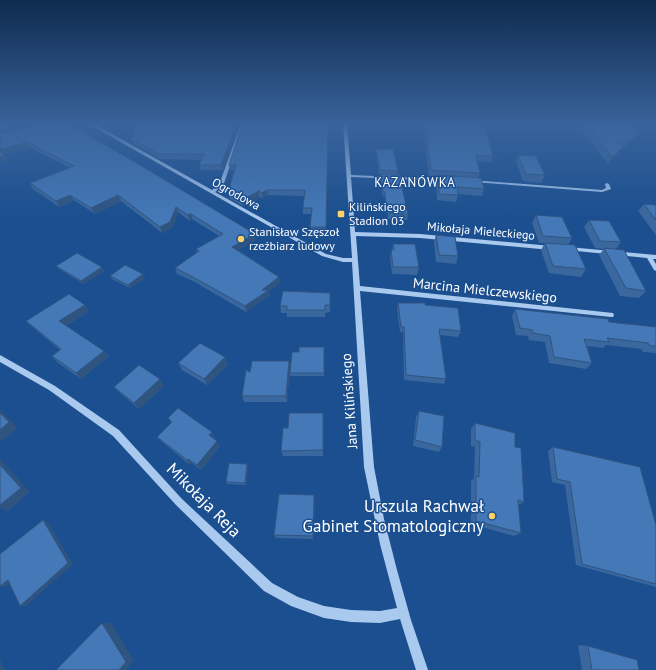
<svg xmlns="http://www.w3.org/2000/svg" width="656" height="670" font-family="'PT Sans',sans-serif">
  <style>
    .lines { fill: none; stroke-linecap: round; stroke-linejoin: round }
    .minor { fill: #a9c9ee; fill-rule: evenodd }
    .wall { fill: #3a679d }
    .shaded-wall { fill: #305480 }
    .building { fill: #4478b7; stroke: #305480 }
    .poi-dot { fill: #ffd166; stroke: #1b4f8f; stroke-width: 1.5 }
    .labels { text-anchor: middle; stroke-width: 3; stroke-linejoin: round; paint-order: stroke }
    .far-street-label { font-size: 12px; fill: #fff; stroke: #1b4f8f }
    .far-poi-label { font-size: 12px; fill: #fff; stroke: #1b4f8f; text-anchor: start }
    .far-neighbourhood-label { font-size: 13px; letter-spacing: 1px; fill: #fff; stroke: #1b4f8f }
    .street-label { font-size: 14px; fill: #fff; stroke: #1b4f8f }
    .near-street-label { font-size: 17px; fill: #fff; stroke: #1b4f8f }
    .near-poi-label { font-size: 17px; fill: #fff; stroke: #1b4f8f; text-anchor: end }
  </style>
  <rect width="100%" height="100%" fill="#1b4f8f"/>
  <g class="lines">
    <!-- minor -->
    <path class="minor" d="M87,123H105L96,125L212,190L219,185L241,123H245L223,186L215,192L326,254L343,258H352L343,123H347L351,175L445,179L447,180L445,181L351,177L355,232L420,234L551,246L554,248L551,250L420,238L356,236L360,286L613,313L614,315L613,317H611L360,291L374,467L384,519L397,570L411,620L428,670H416L400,619L380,623L351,622L324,618L291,606L264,591L176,505L113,436L49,390L0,362V355L55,386L119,430L182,499L272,583L298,597L324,606L351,610L380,611L397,608L380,544L364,467L352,262H343L322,256Z
      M471,180L602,190L606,188L605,184L607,183L609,184L611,189L602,192L473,182L471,181Z
      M568,247L656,255V259H653L656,264V271L654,270L647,258L566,250L565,249Z"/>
  </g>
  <!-- wall -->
  <path class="wall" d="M0,123L256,240L238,250L279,277L280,283L269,291L270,295L246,312L193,281L177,274L175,268L197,253L196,249L219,236L192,219L190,221L178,212L173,227L162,233L121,201L95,214L74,200L59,207L33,189L30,183L70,168L31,148L5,154L0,148L7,161L0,163Z
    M239,123L223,170H201L199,165L202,160L160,159L134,144L132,139Z
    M328,123L326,233H310L311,214H303V208L304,196L268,195L263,198L259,197L243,206L229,198L228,193L234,170H230L229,165Z
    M423,123H484L493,156L491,162L477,161L480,173L478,178L484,189L482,196L458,194V195L456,202L437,200L436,181L437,176H429Z
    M579,123H656V126L634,127L640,132L636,139L626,147H623L619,153L608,164L578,125Z
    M376,149L398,171L397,174L408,214L407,220L388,219V213H386L385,197H383L380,179L381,174H379L376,152Z
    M518,155L545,175L541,183L523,181L516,162Z
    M644,204L656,205V235L638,211Z
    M536,215L572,238L568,245L586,269L581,277L549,273L541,250L545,243H539L532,223Z
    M589,220L621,242L616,249L646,291L639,298L620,296L599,255L604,249L595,248L584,227Z
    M436,235L458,256L456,264L436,262L434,243Z
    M393,244L419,267L417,275L392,274L390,257L391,250H392Z
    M56,266L102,267L104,271L84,284L59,269Z
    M143,274L145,278L130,288L112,279L110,276Z
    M330,293V312L325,313V317H287V313H281L280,306Z
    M398,303L425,305L461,331L458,337L440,335L446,379L444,384L404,380L403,332H400L397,308Z
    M515,309L609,322L656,327V353L643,352L641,349L606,345L603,348L587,346L592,363L586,369L549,363L545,342L529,340L528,336L516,335L512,316Z
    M89,311L66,326L104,351L109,356L81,379L57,362L52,356L60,350L31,326L26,321Z
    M324,347V376H290V373L299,352Z
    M225,357L228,364L207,385L182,370L178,363Z
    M289,361L290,368L287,402H244L242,396L250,372Z
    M164,386L139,409L120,393L114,387Z
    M419,411L442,447L439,452L413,446L416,417Z
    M323,413V456H283L281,451L288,428Z
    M168,418L212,432L215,437L213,439L220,446L201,470L192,463L190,465L162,442L157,437L171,423Z
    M475,423L515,447L524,502L518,505L521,533L514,536L471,524V481L474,478L475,447L471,446V429Z
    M553,447L656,525V587L576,565L565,485L552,482L548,451Z
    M247,464L248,466L246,485L227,484L226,482Z
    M314,495L315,499L313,539L276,538L274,535Z
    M578,645L588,646L639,670H582Z"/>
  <!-- shaded-wall -->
  <path class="shaded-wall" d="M26,123H50L0,135V130Z
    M237,123H239L223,170L221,165Z
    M640,132L636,139L626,147L630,141Z
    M27,142L31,148L5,154L2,149Z
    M0,147L7,161L0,163Z
    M623,147L619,153L608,164L612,157Z
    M267,190L268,195L263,198L262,193Z
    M259,191V197L243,206L242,200Z
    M70,195L74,200L59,207L56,201Z
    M118,195L121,201L95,214L91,208Z
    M176,207L178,212L173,227L162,233L160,227Z
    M191,214L192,219L190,221L188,215Z
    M255,234L256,240L234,252L232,247Z
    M102,267L104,271L84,284L81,281Z
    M143,274L145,278L130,288L128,285Z
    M279,277L280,283L269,291L270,295L246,312L245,306L262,290Z
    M85,305L89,311L64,327L59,321Z
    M104,351L109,356L81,379L76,373Z
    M225,357L228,364L207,385L204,379Z
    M289,361L290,368L287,402L286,396Z
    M160,379L164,386L139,409L134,403Z
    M0,409L18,428L0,442Z
    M212,432L215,437L212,440L209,435Z
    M217,441L220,446L201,470L197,465Z
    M0,459L30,492L8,511L0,508Z
    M188,459L192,463L190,465L187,460Z
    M247,464L248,466L246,485L245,483Z
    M314,495L315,499L313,539V536Z
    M43,520L48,522L73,564L26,606H20Z
    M8,580L14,581L6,587L0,586Z
    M102,623H111L134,661L126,670H119Z
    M0,660L5,670H0Z"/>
  <!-- building -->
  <path class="building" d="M0,123H26L0,130Z
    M44,123H67L145,168L255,234L232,247L279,277L262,290H269L245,306L191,276L175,268L199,251L196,249L223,234L191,214L188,215L176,207L170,222L160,227L118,195L91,208L70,195L56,201L30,183L74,166L27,142L2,149L0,147V134Z
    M135,123H237L221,165H199L204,154H158L132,139Z
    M243,123H328L326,227H310L312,208H303L305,190H267L262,193L259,191L242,200L228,193L236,165H229Z
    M425,123H484L493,156L476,155L480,173L431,170Z
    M585,123H631L640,132L630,141L617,140L623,147L612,157Z
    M0,149L4,156L0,157Z
    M376,149H393L398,171L380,170Z
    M518,155L536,156L545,175L526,174Z
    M381,174H399L408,214L389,213L388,208H386L385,192H383Z
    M438,175L481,178L484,189L457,187L458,195L439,194Z
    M644,204L656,205V220Z
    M536,215L562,217L572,238L543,236Z
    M589,220L609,221L621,242L600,241Z
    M436,235L455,237L458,256L439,255Z
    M545,243L575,245L586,269L553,266Z
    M393,244H415L419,267H393L391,250H394Z
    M604,248L624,250L646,291L626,288Z
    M77,253L102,267L81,281L56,266Z
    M125,265L143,274L128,285L110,276Z
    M283,291L330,293V305H325V310H287V306H280Z
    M69,294L85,305L59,321L104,351L76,373L52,356L61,349L26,321Z
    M398,303H425V305L458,308L461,331L439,329L446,379L406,375L404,327H401Z
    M515,309L608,319L609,322L656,327V346H650L648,343L607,338L609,342L584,339L592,363L554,357L550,336L533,333L532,330L520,328Z
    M200,343L225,357L204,379L178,363Z
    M299,347H324V373H290L292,352H299Z
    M252,361H289L286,396H242L246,370L250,372Z
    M139,365L160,379L134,403L114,387Z
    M178,408L212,432L209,435L217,441L197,465L188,459L187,460L157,437L172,422L168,418Z
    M419,411L444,416L442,447L415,440Z
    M0,413L9,422L0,430Z
    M289,413H323V450L281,451L283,428H288Z
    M475,423L515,433V447L521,448L524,502L518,500L521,533L476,521V476L479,477L480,442L475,440Z
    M553,447L640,467L656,525V584L582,564L570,482L557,479Z
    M229,463L247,464L245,483L226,482Z
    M0,465L21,488L0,505Z
    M279,494L314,495L313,536L274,535Z
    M43,520L68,563L20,606L8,580L0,586V554Z
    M102,623L126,662L119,670H56Z
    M588,646L637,660L639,670H592Z"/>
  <!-- sky -->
  <linearGradient id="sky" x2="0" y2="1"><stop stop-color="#0f2b4f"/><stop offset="0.57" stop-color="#39639b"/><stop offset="1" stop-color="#39639b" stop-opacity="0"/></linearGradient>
  <rect width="656" height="217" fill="url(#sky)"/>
  <!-- markers -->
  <g class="poi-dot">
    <rect x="337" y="210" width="8" height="8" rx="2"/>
    <circle cx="241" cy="239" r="4"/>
    <circle cx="492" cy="516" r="4"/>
  </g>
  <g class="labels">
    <!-- far-street labels -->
    <g class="far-street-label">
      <text transform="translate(236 194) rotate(29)" y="4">Ogrodowa</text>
      <text transform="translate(481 231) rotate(5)" y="4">Mikołaja Mieleckiego</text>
    </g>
    <!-- far-poi labels -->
    <g class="far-poi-label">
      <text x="349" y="211">Kilińskiego<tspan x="349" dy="14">Stadion 03</tspan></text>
      <text x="249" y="236">Stanisław Szęszoł<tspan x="249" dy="14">rzeźbiarz ludowy</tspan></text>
    </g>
    <!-- far-neighbourhood labels -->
    <g class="far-neighbourhood-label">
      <text x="415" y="187">KAZANÓWKA</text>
    </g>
    <!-- street labels -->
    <g class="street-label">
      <text transform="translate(485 290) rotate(6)" y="5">Marcina Mielczewskiego</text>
      <text transform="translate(349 401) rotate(-94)" y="5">Jana Kilińskiego</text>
    </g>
    <!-- near-street labels -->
    <g class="near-street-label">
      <text transform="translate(204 500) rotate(45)" y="6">Mikołaja Reja</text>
    </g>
    <!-- near-poi labels -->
    <g class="near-poi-label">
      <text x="484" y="512">Urszula Rachwał<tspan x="484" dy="20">Gabinet Stomatologiczny</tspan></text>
    </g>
  </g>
</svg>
